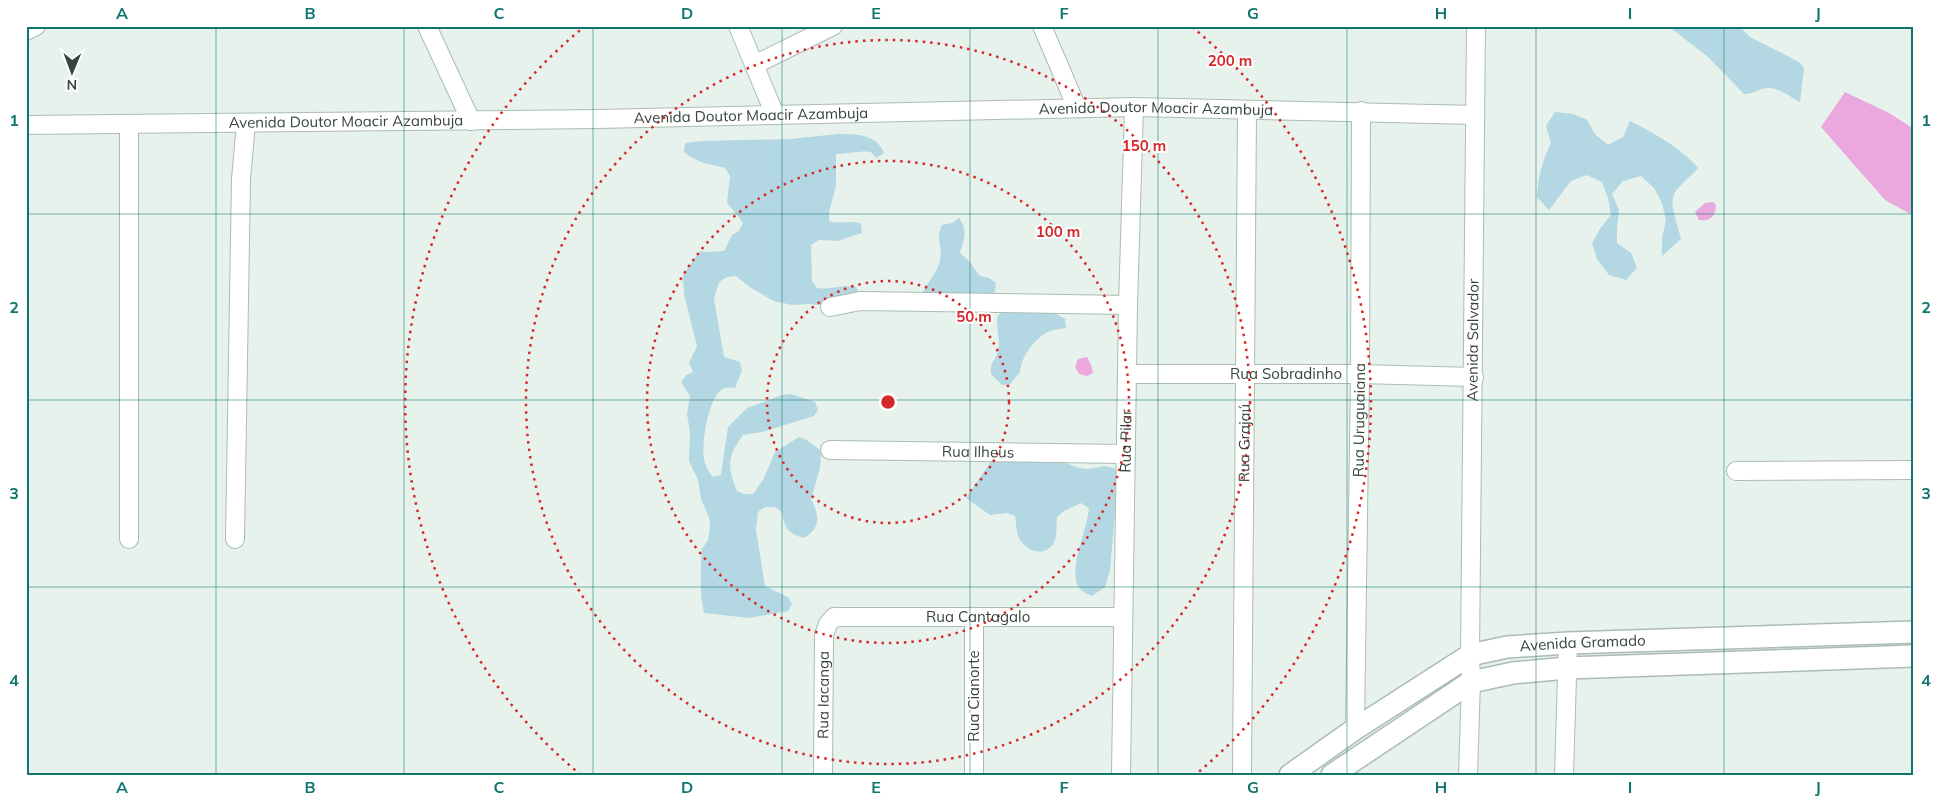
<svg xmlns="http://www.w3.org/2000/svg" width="1940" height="801" font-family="Mulish,sans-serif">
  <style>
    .green { fill: #b3d8e3 }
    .water { fill: #eaa8de }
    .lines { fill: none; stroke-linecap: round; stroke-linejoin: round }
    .minor-casing { stroke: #aabdb2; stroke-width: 20 }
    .tertiary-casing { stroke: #aabdb2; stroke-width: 24 }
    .minor { stroke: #fff; stroke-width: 18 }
    .tertiary { stroke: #fff; stroke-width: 21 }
    .grid { fill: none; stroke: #0f766e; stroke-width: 1; stroke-opacity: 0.55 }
    .ring { fill: none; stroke: #d62828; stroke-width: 2.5; stroke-dasharray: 2.5 5 }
    .labels { text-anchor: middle; stroke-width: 4; stroke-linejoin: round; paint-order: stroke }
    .street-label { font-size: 15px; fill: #37443c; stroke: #fff }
    .centre { fill: #d62828; stroke: #fff; stroke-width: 2.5 }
    .ring-label { font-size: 15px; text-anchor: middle; font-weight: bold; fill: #d62828; stroke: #fff; stroke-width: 4; stroke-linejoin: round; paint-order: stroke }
    .neatline { fill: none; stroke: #0f766e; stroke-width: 2 }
    .grid-label { font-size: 16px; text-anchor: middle; font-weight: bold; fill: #0f766e }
  </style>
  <rect width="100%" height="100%" fill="#e7f2ec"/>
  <!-- green -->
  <path class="green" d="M1668,26H1739L1750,37L1799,62L1804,68L1800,102C1791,97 1778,87 1767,88C1758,89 1754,94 1744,94L1708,57Z
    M1555,112L1573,114L1587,120L1595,134L1608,145L1623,137L1630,121C1653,132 1682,149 1698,168C1691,176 1681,184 1675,192C1668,204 1678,225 1681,239L1662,256V238L1666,220L1662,203L1654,188L1641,176L1623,181L1612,194L1619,210L1617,227V243L1631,253L1637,268L1626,280L1609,275L1597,259L1592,243L1600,229L1611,215L1608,198L1602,182L1587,175L1571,181L1549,210L1537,197C1538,177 1542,161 1551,143L1546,126Z
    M838,134C856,134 877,134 884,153L876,158C876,157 871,152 870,152C867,150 843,154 836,154V186L829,212V221C841,225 851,219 861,224L862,233L837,241L819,240L811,245L812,281L817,288C830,290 842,284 856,287L860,294L829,306L809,304L792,305L774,301L751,288L736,276L727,277L719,282L714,299L724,357L740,362L742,371L735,388C729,387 725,387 720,391C708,401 700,448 705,463C707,469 710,473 713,477L721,475L728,427L747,408L782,395L791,394L815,402L818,410L814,416L762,432L743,435C727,457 727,466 737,491L744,494H753L763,480L775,452L799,437L807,440L821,451L820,468L811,499C819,515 822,527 804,538C789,534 784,528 782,512L775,507H765L758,512L756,530L765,586L788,597L792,604L788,611L749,618L704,613L701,596V562L702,549L708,540L710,526L709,517L701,499L698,480L689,461L690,432L687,414L690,396L681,382L686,375L693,372L689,363L697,346L684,294L683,275L700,251L708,252L724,251L732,235L739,231L743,223L738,216L727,203L730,176L725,168C709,164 697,163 684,152L685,143L702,141L790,139Z
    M959,218C968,230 964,240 960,253L968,260L980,276L989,278L996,283L995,292L987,295H930L923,292C928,281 938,272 940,260C943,246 935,239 942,225L952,223Z
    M1006,310H1050L1065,319L1066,328C1061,329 1055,329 1050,331C1035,337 1021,357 1020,372L1010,384L1002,385L991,374C990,362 995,361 998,351C1001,340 995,328 998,315Z
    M1044,455L1079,468L1088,469L1105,466L1117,469L1118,478L1110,570L1105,587L1092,596C1084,593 1077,588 1076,580C1072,561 1087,529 1089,508L1081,503L1064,511L1057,517C1056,525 1058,537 1053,544C1042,560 1020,548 1017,532C1016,527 1016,521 1015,516L1007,513L990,515L966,498L994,457Z"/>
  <!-- water -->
  <path class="water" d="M1845,92L1889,113L1914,129V216L1885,200L1821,127Z
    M1713,202L1716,205C1716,216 1710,222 1699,220L1695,212L1705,203Z
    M1087,357L1091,365L1093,373L1087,376L1079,374L1075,367L1078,359Z"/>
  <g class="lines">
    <!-- minor casing -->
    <g class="minor-casing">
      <g id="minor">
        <path d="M427,26L471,121"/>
        <path d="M738,26L775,115"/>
        <path d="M1042,26L1077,108"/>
        <path d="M26,31L36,26"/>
        <path d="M754,65L833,26"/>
        <path d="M129,124V539"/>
        <path id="s1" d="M26,125L598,119L1134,107L1475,115"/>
        <path d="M830,307L860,301L1128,305"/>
        <path id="s2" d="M1128,374H1360L1474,377"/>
        <path id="s3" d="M830,450L1126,454"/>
        <path d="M1736,471L1914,470"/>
        <path d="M235,539L241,179L246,123"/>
        <path id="s4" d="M1355,729L1360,374L1361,111"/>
        <path id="s5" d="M823,775L824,635L828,624L834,617H1122"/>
        <path d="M974,775V617"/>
        <path id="s6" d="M1121,775L1128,305L1134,107"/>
        <path id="s7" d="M1242,775L1247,111"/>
        <path id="s8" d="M1468,775L1471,682L1470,655L1476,26"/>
        <path d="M1564,775L1568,643"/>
      </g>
    </g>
    <!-- tertiary casing -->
    <g class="tertiary-casing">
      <g id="tertiary">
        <path id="s9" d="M1290,775L1355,729L1470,655L1507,647L1568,643L1914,632"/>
        <path d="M1332,775L1471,682L1513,673L1567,668L1914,656"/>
      </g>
    </g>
    <!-- minor -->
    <use href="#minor" class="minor"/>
    <!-- tertiary -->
    <use href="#tertiary" class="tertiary"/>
  </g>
  <!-- grid -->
  <path class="grid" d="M216,26V775M404,26V775M593,26V775M782,26V775M970,26V775M1158,26V775M1347,26V775M1536,26V775M1724,26V775M26,214H1914M26,400H1914M26,587H1914"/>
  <!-- distance rings -->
  <g class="ring">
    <circle cx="888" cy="402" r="121"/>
    <circle cx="888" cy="402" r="241"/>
    <circle cx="888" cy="402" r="362"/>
    <path d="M581 775A483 483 0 0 1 584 27M1192 27A483 483 0 0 1 1195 775"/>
  </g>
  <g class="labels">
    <!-- street labels -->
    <g class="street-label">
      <text dy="5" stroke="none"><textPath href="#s1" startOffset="1130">Avenida Doutor Moacir Azambuja</textPath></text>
      <text dy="5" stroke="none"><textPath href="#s1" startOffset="725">Avenida Doutor Moacir Azambuja</textPath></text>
      <text dy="5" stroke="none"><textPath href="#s1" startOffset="320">Avenida Doutor Moacir Azambuja</textPath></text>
      <text dy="5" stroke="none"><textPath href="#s8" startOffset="435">Avenida Salvador</textPath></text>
      <text dy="5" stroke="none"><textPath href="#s2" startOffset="158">Rua Sobradinho</textPath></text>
      <text dy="5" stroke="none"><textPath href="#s4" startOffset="309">Rua Uruguaiana</textPath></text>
      <text dy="5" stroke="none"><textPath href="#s6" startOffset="334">Rua Pilar</textPath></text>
      <text dy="5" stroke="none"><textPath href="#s7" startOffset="332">Rua Grajaú</textPath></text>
      <text dy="5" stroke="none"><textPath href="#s3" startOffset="148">Rua Ilheus</textPath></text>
      <text dy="5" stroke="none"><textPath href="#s5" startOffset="305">Rua Cantagalo</textPath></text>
      <text dy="5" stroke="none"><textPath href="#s9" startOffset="330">Avenida Gramado</textPath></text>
      <text dy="5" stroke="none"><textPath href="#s5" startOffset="80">Rua Iacanga</textPath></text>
      <text transform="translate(974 696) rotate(-90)" y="5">Rua Cianorte</text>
    </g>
  </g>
  <circle cx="888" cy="402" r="8" class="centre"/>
  <g class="ring-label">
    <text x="1230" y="66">200 m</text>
    <text x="1144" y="151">150 m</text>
    <text x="1058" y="237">100 m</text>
    <text x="974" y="322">50 m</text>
  </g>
  <!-- border -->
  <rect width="1940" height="801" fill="none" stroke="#ffffff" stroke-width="55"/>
  <!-- north arrow -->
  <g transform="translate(72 72) rotate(181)" stroke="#ffffff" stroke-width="4" paint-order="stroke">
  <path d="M0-4L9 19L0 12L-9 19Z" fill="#37443c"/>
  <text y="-8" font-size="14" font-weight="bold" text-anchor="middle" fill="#37443c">N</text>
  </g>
  <rect x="28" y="28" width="1884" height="746" class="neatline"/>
  <g class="grid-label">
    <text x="122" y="19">A</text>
    <text x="310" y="19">B</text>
    <text x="499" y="19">C</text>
    <text x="687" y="19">D</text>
    <text x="876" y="19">E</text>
    <text x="1064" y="19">F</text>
    <text x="1253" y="19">G</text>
    <text x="1441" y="19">H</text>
    <text x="1630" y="19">I</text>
    <text x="1818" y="19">J</text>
    <text x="14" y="126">1</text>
    <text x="1926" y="126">1</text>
    <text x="14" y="313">2</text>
    <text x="1926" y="313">2</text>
    <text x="14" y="499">3</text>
    <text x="1926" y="499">3</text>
    <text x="14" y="686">4</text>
    <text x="1926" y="686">4</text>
    <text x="122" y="793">A</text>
    <text x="310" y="793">B</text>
    <text x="499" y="793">C</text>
    <text x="687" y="793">D</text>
    <text x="876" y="793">E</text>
    <text x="1064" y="793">F</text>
    <text x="1253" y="793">G</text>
    <text x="1441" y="793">H</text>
    <text x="1630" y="793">I</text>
    <text x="1818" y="793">J</text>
  </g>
</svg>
